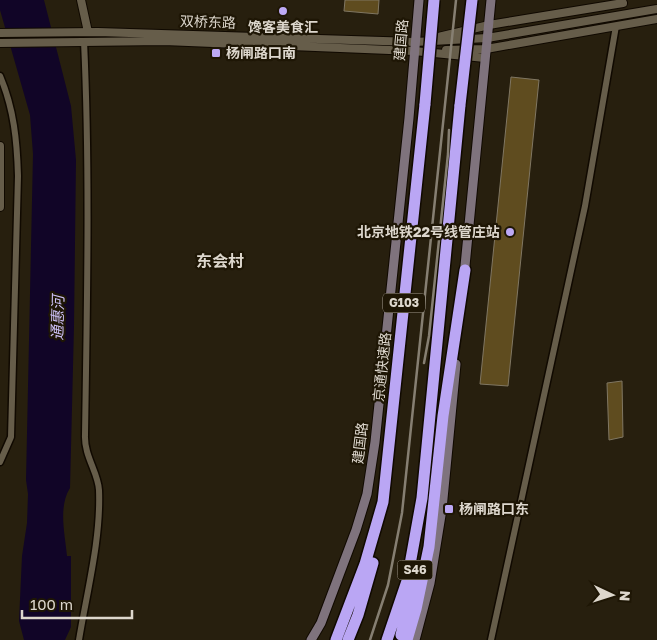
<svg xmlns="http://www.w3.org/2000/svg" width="657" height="640" font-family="'Golos Text','Noto Sans SC',sans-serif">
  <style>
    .water { fill: #110527 }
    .building { fill: #5f4c1f; stroke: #807763 }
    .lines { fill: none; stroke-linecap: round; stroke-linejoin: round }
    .minor-casing { stroke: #100900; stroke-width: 9 }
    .tertiary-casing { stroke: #100900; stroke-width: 10 }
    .secondary-casing { stroke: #100900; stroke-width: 11 }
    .motorway-casing { stroke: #100900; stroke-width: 14 }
    .minor { stroke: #665d4a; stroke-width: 6 }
    .tertiary { stroke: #665d4a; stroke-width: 8 }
    .secondary { stroke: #7f737d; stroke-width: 9 }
    .motorway { stroke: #baa6f4; stroke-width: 11 }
    .rail { stroke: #867f72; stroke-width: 2.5 }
    .motorway-bridge-casing { stroke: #100900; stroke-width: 14; stroke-linecap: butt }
    .motorway-bridge { stroke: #baa6f4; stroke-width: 11 }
    .poi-dot { fill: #bda9f5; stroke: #1e1605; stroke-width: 2 }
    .labels { text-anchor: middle; stroke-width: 4.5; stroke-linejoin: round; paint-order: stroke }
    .shield { fill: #1e1605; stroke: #a49d91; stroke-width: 1 }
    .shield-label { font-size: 12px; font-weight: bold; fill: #ddd7cd }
    .street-label { font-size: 14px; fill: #ddd7cd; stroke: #1e1605 }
    .poi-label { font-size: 14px; font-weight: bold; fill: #ddd7cd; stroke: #1e1605; text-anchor: start }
    .water-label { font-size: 15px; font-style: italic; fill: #cdc0f7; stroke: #1e1605 }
    .quarter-label { font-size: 16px; font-weight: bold; fill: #ddd7cd; stroke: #1e1605 }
  </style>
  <rect width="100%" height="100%" fill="#271f0e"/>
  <!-- water -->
  <path class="water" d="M0,0H44L71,106L76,160L74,326L70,488C58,507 65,534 67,556H71V627L65,640H24L19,621L22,556L27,523L28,494L26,480L33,154L30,115L0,10Z"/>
  <!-- building -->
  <path class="building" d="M345,0H379L378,14L344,11Z
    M511,77L539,80L508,386L480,384Z
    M622,381L623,437L609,440L607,383Z"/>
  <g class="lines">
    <!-- minor casing -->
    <g class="minor-casing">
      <path id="minor" d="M0,76C14,109 17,141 18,176L11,437L0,462
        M79,640C87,591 101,539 99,490C98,472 84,456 85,435C87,304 90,172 84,41
        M491,640L585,206L616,26"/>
    </g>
    <!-- tertiary casing -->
    <g class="tertiary-casing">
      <path id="tertiary" d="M81,0L88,32
        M0,33L98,32L415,42L487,38L657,9
        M434,38L489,25L623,3
        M0,43L164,41L414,51L485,58
        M446,50L486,49L657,19
        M0,146V207"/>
    </g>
    <!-- secondary casing -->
    <g class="secondary-casing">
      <path id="secondary" d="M464,276L491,0
        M311,640L321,623L356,530L367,494L375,442L409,118L419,0
        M415,640L430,583L442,509L456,364"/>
    </g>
    <!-- motorway casing -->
    <g class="motorway-casing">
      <path id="motorway" d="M401,635L413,584
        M336,640L365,564L383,502L425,104
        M348,640L358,615L373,563
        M387,640L407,581L422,498L460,105
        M407,640L416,609L429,547L443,416L465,270"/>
    </g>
    <!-- minor -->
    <use href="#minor" class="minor"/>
    <!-- tertiary -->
    <use href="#tertiary" class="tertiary"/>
    <!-- secondary -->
    <use href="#secondary" class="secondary"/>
    <!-- motorway -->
    <use href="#motorway" class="motorway"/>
    <!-- rail -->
    <path class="rail" d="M424,363L429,336L448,154L449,130
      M370,640L388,585L402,513L456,0"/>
    <!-- motorway-bridge casing -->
    <g class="motorway-bridge-casing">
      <path id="motorway-bridge" d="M425,104L434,0
        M460,105L472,0"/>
    </g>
    <!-- motorway-bridge -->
    <use href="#motorway-bridge" class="motorway-bridge"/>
  </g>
  <!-- markers -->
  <g class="poi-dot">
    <circle cx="283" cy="11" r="5"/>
    <rect x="211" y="48" width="10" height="10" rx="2.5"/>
    <circle cx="510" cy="232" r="5"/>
    <rect x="444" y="504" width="10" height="10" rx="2.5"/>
  </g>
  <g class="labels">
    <!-- shield labels -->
    <g class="shield">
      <rect x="383" y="293.5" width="42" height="19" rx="4"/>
      <rect x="397.5" y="560.5" width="35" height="19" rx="4"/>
    </g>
    <g class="shield-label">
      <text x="404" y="307">G103</text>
      <text x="415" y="574">S46</text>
    </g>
    <!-- street labels -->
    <g class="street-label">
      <text transform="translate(208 22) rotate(2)" y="5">双桥东路</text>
      <text transform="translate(401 40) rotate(-85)" y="5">建国路</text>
      <text transform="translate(382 367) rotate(-84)" y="5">京通快速路</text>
      <text transform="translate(360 443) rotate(-83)" y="5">建国路</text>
    </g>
    <!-- poi labels -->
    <g class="poi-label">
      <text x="283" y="32" text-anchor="middle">馋客美食汇</text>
      <text x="226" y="58">杨闸路口南</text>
      <text x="500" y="237" text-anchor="end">北京地铁22号线管庄站</text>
      <text x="459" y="514">杨闸路口东</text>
    </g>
    <!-- water labels -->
    <g class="water-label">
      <text transform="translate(58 318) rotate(-89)" y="5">通惠河</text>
    </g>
    <!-- quarter labels -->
    <g class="quarter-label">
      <text x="220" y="267">东会村</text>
    </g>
  </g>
  <!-- north arrow -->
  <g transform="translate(612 595) rotate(94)" stroke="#1e1605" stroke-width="4" paint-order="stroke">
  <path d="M0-4L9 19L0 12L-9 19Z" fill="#ddd7cd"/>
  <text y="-8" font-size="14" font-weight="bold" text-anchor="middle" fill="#ddd7cd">N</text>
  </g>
  <!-- scale -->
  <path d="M22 610v8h110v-8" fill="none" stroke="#ddd7cd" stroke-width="2.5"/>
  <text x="30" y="610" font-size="15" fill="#ddd7cd" stroke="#1e1605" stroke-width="4" paint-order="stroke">100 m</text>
</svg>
